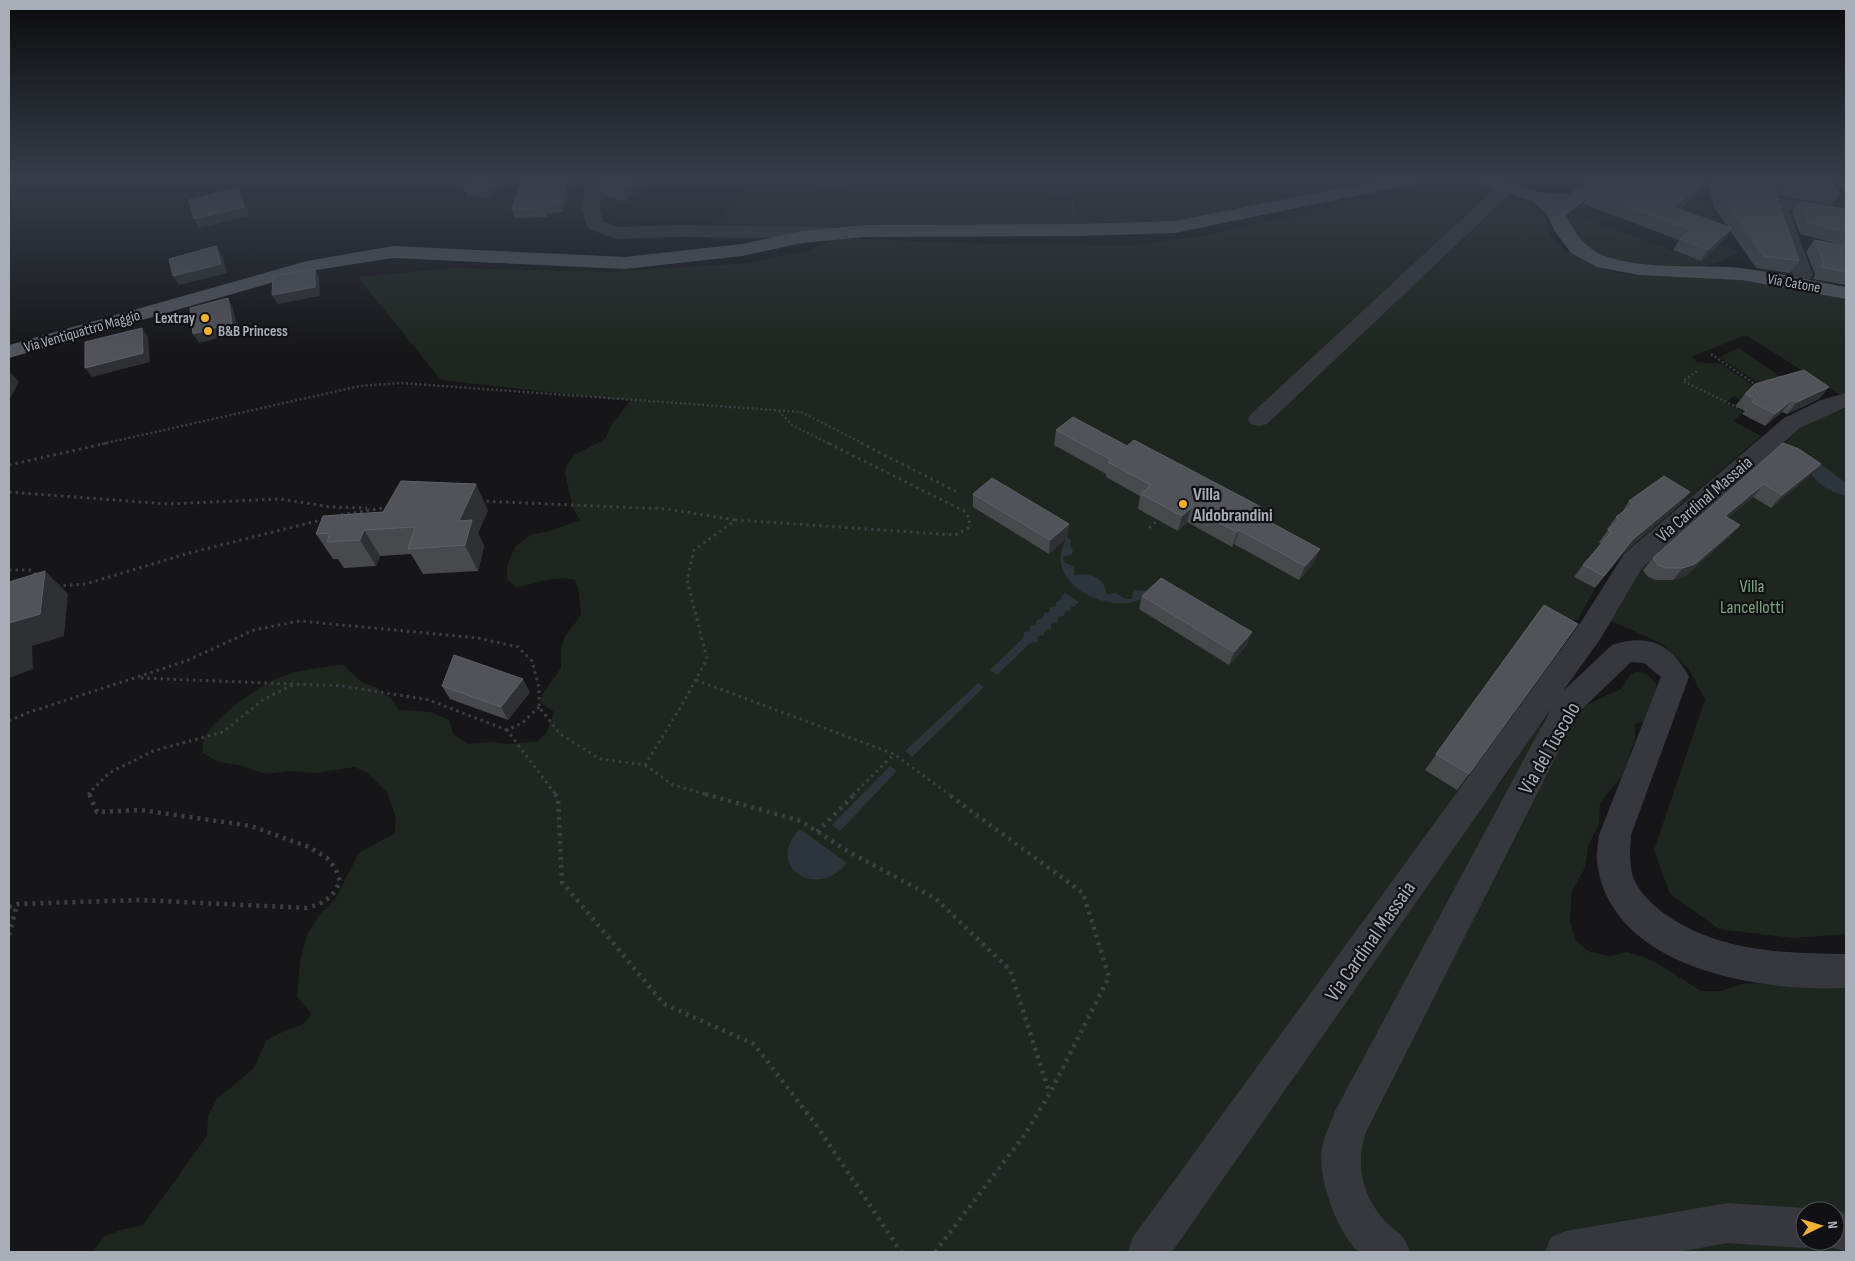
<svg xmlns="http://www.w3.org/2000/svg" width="1855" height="1261" font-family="'Sofia Sans Condensed',sans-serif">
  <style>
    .green { fill: #1e261f; fill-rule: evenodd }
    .water { fill: #2c353c }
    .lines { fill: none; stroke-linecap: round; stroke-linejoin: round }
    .path-far2 { stroke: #3d3f44; stroke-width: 2.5; stroke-dasharray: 2 2.5; stroke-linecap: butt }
    .path-far1 { stroke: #3d3f44; stroke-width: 3; stroke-dasharray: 2.5 4; stroke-linecap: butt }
    .path { stroke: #3d3f44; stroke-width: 4.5; stroke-dasharray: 3 5; stroke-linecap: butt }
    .minor { fill: #37383d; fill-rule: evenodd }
    .major { fill: #53555c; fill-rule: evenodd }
    .wall { fill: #47494d; fill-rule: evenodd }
    .shaded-wall { fill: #2f3033 }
    .building { fill: #525359; stroke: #5f6168 }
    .poi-dot { fill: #f2b134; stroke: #111113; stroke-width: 2 }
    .labels { text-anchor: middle; stroke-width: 4.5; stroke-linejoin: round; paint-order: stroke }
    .far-street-label { font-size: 15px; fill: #a8adb8; stroke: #111113 }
    .far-poi-label { font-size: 15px; font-weight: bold; fill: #a8adb8; stroke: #111113; text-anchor: end }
    .poi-label { font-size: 18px; font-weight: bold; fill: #a8adb8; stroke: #111113; text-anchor: start }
    .street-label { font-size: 18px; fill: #a8adb8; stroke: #111113 }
    .park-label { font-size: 18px; fill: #7fa381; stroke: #111113 }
    .near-street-label { font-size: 21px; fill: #a8adb8; stroke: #111113 }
  </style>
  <rect width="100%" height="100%" fill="#161618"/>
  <!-- green -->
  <path class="green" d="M754,179H1388L1176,224L1110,228H744L732,224H717Z
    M1682,179L1713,190L1703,200L1725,229L1676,211Z
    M1452,181L1460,182L1538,209L1546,216L1550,235L1564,250L1613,272L1632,275L1718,276L1846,298V393L1840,395L1748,336H1743L1691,357L1697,362L1721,364L1766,394L1752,406L1734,396L1726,403L1744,412L1734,421L1761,436L1623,555L1595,588L1578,620H1566L1561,630L1567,639L1566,641L1447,829L1501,783L1534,731L1558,708C1581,708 1582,707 1603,697C1608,694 1615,693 1621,689C1626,685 1628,673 1636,672C1644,671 1651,677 1656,683L1657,692L1649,720L1635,724V739L1623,775L1600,803L1599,824L1588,846L1585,868L1572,891L1570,921L1576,942L1590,952L1611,956L1627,952L1646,958L1660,965L1701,991H1720L1742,984L1846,981V1252H92L105,1236L121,1230L143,1225L207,1136L208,1116L217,1099L254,1068L266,1041L284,1031L302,1025L312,1014L297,997L300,962L307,934L321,913L335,899L359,853L395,833L396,818L387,792L367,773L355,767L315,773L290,771L265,774L243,766L219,762L202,753C203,747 203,739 206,734C221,713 261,683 286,675C304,669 324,667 343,665L362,682L377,688L391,699L399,710L431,712L449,720L453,734L468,744L491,742L511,744L538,741L547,732L554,712L540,702L542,695L561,668V648L565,636L579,618L581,613L578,587L574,580C554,574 535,585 515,587L507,579V566L515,547L530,535L550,531L580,520L573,509L565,473L567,465L574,455L605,439L612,424L630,401L441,380L358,277L453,268L609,272L750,263L810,250L834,238L990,244L1134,245L1203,236ZM1805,1211H1835V1241H1805Z
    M1572,214L1701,261L1719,244L1736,250L1737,253C1726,260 1713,264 1700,266C1679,269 1619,264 1600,256C1582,248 1575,235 1568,219Z
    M1739,348L1782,378L1762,385L1719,357Z
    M1846,408V934L1793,938L1719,929L1670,894L1654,850L1705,700L1689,669L1661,643L1611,621L1644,564L1772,455L1801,427L1830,413Z"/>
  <!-- water -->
  <path class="water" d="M1818,462L1846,483V496C1832,492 1817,486 1811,472Z
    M1067,537L1071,540L1070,545L1073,551L1071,555L1063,557L1064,562L1074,567V575C1088,572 1106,577 1106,594L1116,593L1125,599H1132V594L1135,590L1147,591L1153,588C1150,592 1146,597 1142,599C1107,615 1040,583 1067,537Z
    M1065,593L1079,602L1074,607L1071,606V610L1065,611L1064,616L1058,617L1057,622L1051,624V629L1045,630L1044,635L1038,636L1037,642L1030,643L997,675L990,670L1023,638L1024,632L1030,631V626L1036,625L1037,620L1043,618L1044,613L1050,612V607L1056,606V602L1062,599L1060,598Z
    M978,683L984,687L912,757L905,751Z
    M890,766L897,771L840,831L832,825Z
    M800,829L847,863C817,901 763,866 800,829Z"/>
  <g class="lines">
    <!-- path-far2 -->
    <path class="path-far2" d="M808,179L819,185L886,190L996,188L1070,193
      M1067,179L1075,215
      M1711,354L1758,386
      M1697,371L1683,381L1741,409
      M779,411L792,425L830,444
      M102,444L360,386L401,383L801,412L864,444"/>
    <!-- path-far1 -->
    <path class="path-far1" d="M861,443L957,492
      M9,465L107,443
      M9,492L167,504L280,499L331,507L367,508
      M480,501L667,509L735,520
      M341,515L389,507
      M1149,528L1158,520
      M9,570H31L38,577
      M57,586L86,584L189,553L325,519
      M141,678L343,686L429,700L507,730
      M696,680L894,754L950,795
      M539,707L522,723L507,730L556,795
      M9,721L27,713L186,661L254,630L300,621L478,638L518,647L532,661L539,688V707L560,734L600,759L645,765L682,705L707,659L687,580L694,550L736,520L955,535L968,528L970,519L964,511L828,443
      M645,765L673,785L709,795
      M90,795L89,793L109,773L153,751L223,732L264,699L295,684
      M853,795L894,754"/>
    <!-- path -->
    <path class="path" d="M555,794L558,798L562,882L664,1004L754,1044L817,1126L901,1252
      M705,794L801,821L849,852L935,898L1010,970L1049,1092
      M817,832L855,794
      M9,907L17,904L140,900L307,908C324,903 333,898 340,881L335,868L327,858L309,847L251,826L141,810L97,812L89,794
      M9,935L17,904
      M935,1252L1026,1133L1050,1093L1109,977L1083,893L948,794"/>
    <!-- minor -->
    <path class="minor" d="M587,179H605L599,209L604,222L618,227L679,225L830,227L837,229L839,233L837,237L830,239L679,237L616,239L589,229L587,225L581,209Z
      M1507,182L1513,183L1516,187L1513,191L1267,424L1259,426L1251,424L1248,419L1251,414L1501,183Z
      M1777,197L1846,211V222L1789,210L1813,275L1810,279L1803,281L1796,279L1793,275L1768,202L1771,198Z
      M1846,393V407L1800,428L1642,568L1601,638L1563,691L1612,645C1648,633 1672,644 1689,677L1631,835C1630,849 1629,863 1633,877C1638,891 1651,903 1662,912C1717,952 1781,953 1846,954V988C1760,992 1610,969 1597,862C1596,853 1598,844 1599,835L1661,677L1644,663L1631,662L1578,713L1366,1132C1355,1163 1362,1195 1384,1220C1397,1234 1403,1231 1410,1252H1359C1337,1233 1317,1177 1322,1148C1324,1136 1331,1123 1335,1111L1551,709L1172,1252H1128L1133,1237L1581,622L1624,554L1784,418L1821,400Z
      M1728,1203L1805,1208L1813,1211H1805V1241H1835V1211H1832L1835,1210L1846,1213V1252L1821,1244L1820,1242L1805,1248L1728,1243L1678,1252H1545L1551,1237L1566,1231Z"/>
    <!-- major -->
    <path class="major" d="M1386,179H1422L1419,183L1413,184L1175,233L1078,236L865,237L802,243L742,256L625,269L393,258L316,270L9,358V345L307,261L393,246L625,257L742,244L802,231L865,225L1078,224L1175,221Z
      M1476,179H1502L1538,192L1565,194H1569L1586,179H1605L1583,202L1566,215C1575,235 1588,252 1611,258C1651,270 1699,264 1740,268C1776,272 1811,281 1846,287V299L1741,280L1638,275L1597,267L1571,253L1554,230L1547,214L1532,201L1479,183Z"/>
  </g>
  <!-- wall -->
  <path class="wall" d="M469,179H502L490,197L467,196L463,187Z
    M523,179H572L563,212L548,213L547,217L515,218L512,209Z
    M602,179H649L625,201L603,196L601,185Z
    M1608,179H1829L1839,194L1831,205L1776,195L1799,261L1790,273L1756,268L1730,230L1724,240L1701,261L1673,250L1679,240L1584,204L1590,192ZM1708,186L1714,207L1728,227L1679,209Z
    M1834,179H1846V195Z
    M1800,201L1846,209V246L1800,234L1792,212Z
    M1814,240L1846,246V285L1813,279L1815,274L1806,252Z
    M1829,387L1819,399L1787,414L1782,412L1765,426L1742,414L1745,411L1735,406L1745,394Z
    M1056,430L1258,516L1314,563L1299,580L1234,544L1232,547L1187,522L1178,531L1138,509L1140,496L1106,477V474L1054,445Z
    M1783,443L1809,476L1771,508L1753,497L1727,518L1740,525L1729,537L1684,577L1673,580H1656L1648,577L1643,570L1653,558Z
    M973,494L1069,524L1067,537L1049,554L973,507Z
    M1629,501L1680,504L1623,553L1595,588L1574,577L1583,565L1601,544L1599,542L1608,530L1607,529L1616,517L1621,514Z
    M488,510L478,533L484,546L478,571L423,574L411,554L380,556L376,566L344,568L338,559H333L316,534Z
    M1142,596L1247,645L1229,665L1139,609Z
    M1544,605L1469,774L1457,790L1425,770Z
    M442,686L530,692L508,720L450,699Z"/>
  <!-- shaded-wall -->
  <path class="shaded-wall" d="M493,179H502L490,197L487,188Z
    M568,179H572L563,212L561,203Z
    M634,179H649L625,201L622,189Z
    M1710,179H1713L1708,186L1666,218L1673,207Z
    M1785,184L1777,195L1771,196L1774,189L1778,185Z
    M238,188L243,197L249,216L199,228L194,219Z
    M545,204L548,213L547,217L544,208Z
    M1732,228L1724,240L1701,261L1708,250Z
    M216,246L222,255L227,273L179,285L173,276Z
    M315,269L319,278L320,296L278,304L272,295Z
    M228,298L233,308L238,333L199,343L193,334Z
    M142,328L148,337L150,362L92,377L85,368Z
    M11,373L19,382L9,400V376Z
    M1829,387L1819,399L1787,414L1797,402Z
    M1792,400L1782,412L1765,426L1775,414Z
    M1821,464L1809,476L1771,508L1782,495Z
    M476,484L488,510L478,533L484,546L478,571L465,545L459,521Z
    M1764,484L1753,497L1714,529L1725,516Z
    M1690,492L1680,504L1623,553L1595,588L1632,540Z
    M1261,507L1256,522L1255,514Z
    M1191,508L1187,522L1178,531L1182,516Z
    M1069,524L1067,537L1049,554L1050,540Z
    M1740,525L1729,537L1684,577L1673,580L1683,568Z
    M364,530L380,556L376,566L360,540Z
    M1239,530L1234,544L1232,547L1237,532Z
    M1320,549L1314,563L1299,580L1305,566Z
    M45,571L68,594L64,636L32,646L33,669L9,678V623Z
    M1252,632L1247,645L1229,665L1234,652Z
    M523,679L530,692L508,720L501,707Z"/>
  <!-- building -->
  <path class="building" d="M469,179H493L487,188L463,187Z
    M523,179H568L561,203L545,204L544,208L512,209Z
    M602,179H634L622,189L601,185Z
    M1608,179H1710L1673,207L1732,228L1708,250L1680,239L1691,230L1590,192Z
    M1717,179H1829L1839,194L1785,184L1778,185L1774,189L1799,261L1764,256L1722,195Z
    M238,188L244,207L194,219L189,200Z
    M1800,201L1846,209V232L1809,223Z
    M1814,240L1846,246V272L1821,267L1824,263Z
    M216,246L221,264L173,276L169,259Z
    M315,269V287L272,295L273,276Z
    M228,298L232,323L193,334L190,308Z
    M142,328L143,353L85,368V342Z
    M1804,370L1829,387L1797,402L1792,400L1775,414L1752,402L1755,399L1745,394L1755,384Z
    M1073,417L1127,446L1134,440L1261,507L1255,514L1320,549L1305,566L1239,530L1237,532L1191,508L1182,516L1141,494L1151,485L1108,462L1111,460L1056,430Z
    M1783,443L1799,449L1821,464L1782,495L1764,484L1725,516L1740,525L1695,564L1683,568H1666L1658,565L1653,558Z
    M1664,476L1690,492L1632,540L1604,576L1583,565L1611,532L1608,530L1619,520L1616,517L1633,504L1629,501Z
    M992,478L1069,524L1050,540L973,494Z
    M401,481L476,484L459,521L472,520L465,545L408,549L415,527L364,530L360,540L327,542L330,533L316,534L323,516L383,512Z
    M45,571L40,614L9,623V582Z
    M1161,578L1252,632L1234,652L1142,596Z
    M1544,605L1578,624L1469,774L1436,754Z
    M454,655L523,679L501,707L442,686Z"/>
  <!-- sky -->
  <linearGradient id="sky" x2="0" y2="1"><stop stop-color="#0c0c0d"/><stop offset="0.5" stop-color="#363c48"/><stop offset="1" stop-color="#363c48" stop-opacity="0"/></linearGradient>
  <rect width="1855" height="356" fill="url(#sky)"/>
  <!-- markers -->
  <g class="poi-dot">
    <circle cx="205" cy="318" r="5"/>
    <circle cx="208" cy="331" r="5"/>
    <circle cx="1183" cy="504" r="5"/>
  </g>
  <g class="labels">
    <!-- far-street labels -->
    <g class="far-street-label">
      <text transform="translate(1794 283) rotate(10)" y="5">Via Catone</text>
      <text transform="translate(82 331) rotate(-16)" y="5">Via Ventiquattro Maggio</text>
    </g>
    <!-- far-poi labels -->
    <g class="far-poi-label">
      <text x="195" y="323">Lextray</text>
      <text x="218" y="336" text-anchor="start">B&amp;B Princess</text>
    </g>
    <!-- poi labels -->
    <g class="poi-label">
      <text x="1193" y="500">Villa<tspan x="1193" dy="21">Aldobrandini</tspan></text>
    </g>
    <!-- street labels -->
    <g class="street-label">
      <text transform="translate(1704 499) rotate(-41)" y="6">Via Cardinal Massaia</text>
    </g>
    <!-- park labels -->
    <g class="park-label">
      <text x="1752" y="592">Villa<tspan x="1752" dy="21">Lancellotti</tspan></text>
    </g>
    <!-- near-street labels -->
    <g class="near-street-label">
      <text transform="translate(1549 748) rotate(-60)" y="7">Via del Tuscolo</text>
      <text transform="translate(1370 941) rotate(-55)" y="7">Via Cardinal Massaia</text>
    </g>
  </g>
  <!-- border -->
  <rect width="1855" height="1261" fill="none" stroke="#a8adb8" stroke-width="20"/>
  <!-- north arrow -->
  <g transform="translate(1820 1226) rotate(85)"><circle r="24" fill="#111113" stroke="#4d4f55"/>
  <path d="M0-4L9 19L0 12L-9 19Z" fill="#f2b134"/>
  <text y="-8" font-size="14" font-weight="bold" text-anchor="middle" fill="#a8adb8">N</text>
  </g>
</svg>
